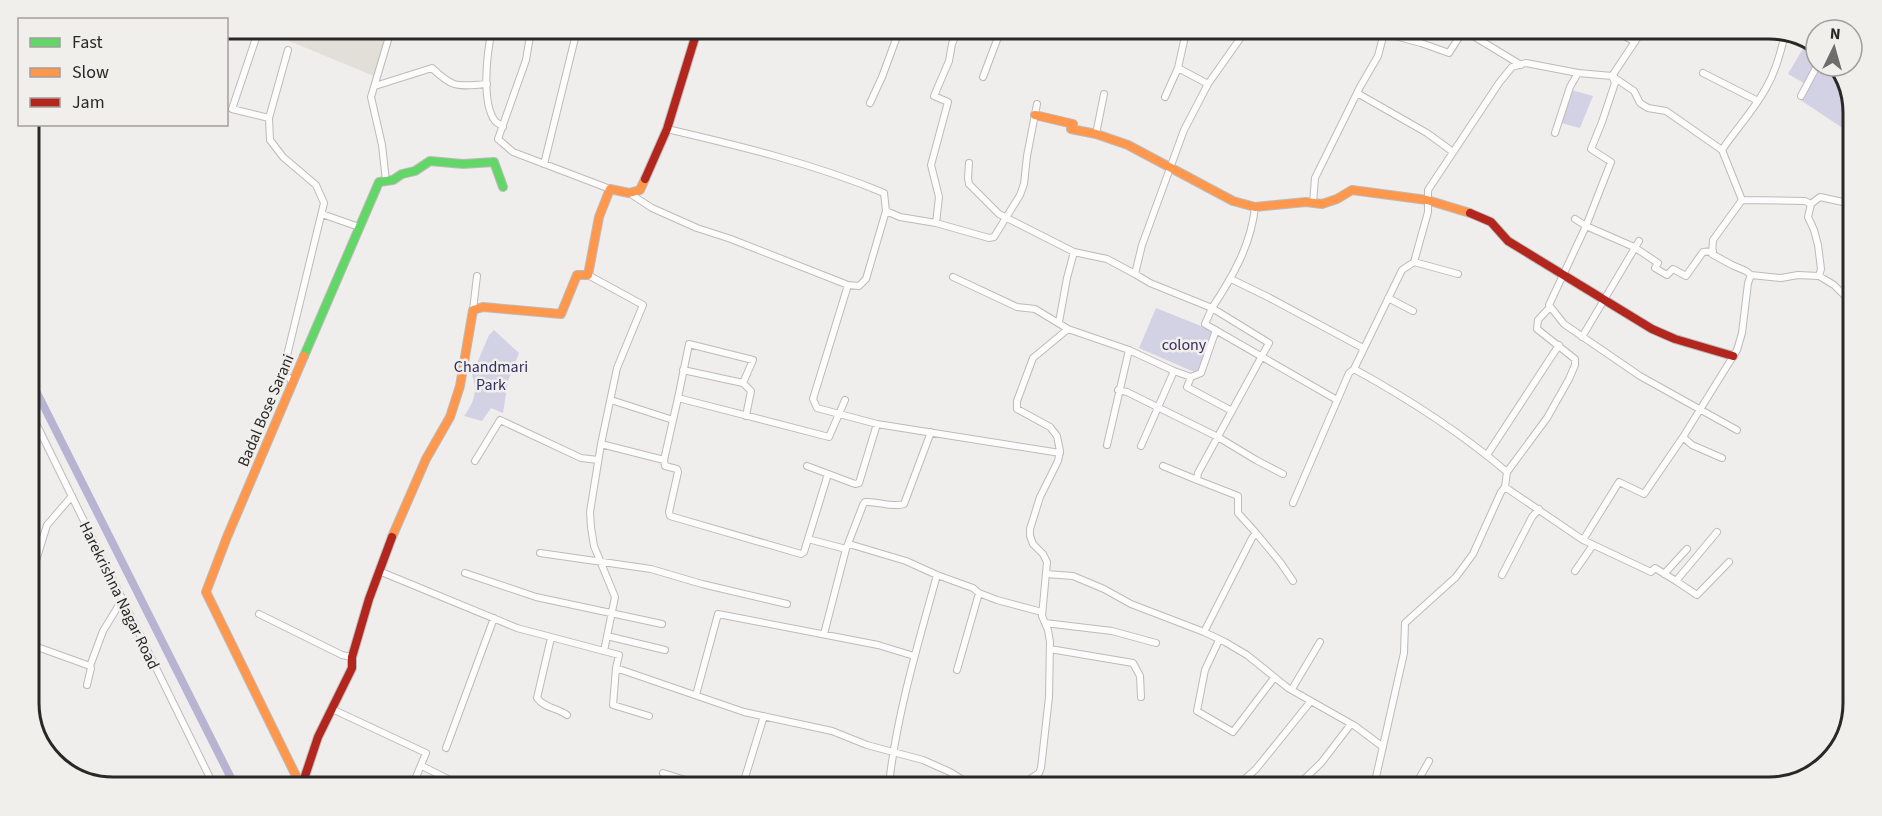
<svg xmlns="http://www.w3.org/2000/svg" width="1882" height="816" font-family="'Source Sans 3',sans-serif">
  <style>
    .built { fill: #e2ded8 }
    .green { fill: #d3d1e4 }
    .lines { fill: none; stroke-linecap: round; stroke-linejoin: round }
    .canal { stroke: #b6b4d1; stroke-width: 8 }
    .street-casing { stroke: #bdbbba; stroke-width: 8 }
    .fast-casing { stroke: #bdbbba; stroke-width: 10 }
    .slow-casing { stroke: #bdbbba; stroke-width: 10 }
    .jam-casing { stroke: #bdbbba; stroke-width: 10 }
    .street { stroke: #fdfcfc; stroke-width: 6 }
    .fast { stroke: #63d668; stroke-width: 8 }
    .slow { stroke: #ff974d; stroke-width: 8 }
    .jam { stroke: #b3261e; stroke-width: 8 }
    .labels { text-anchor: middle; stroke-width: 5; stroke-linejoin: round; paint-order: stroke }
    .park-label { font-size: 16px; fill: #342d62; stroke: #f1efeb }
    .street-label { font-size: 16px; fill: #292827; stroke: #f1efeb }
    .rim { fill: none; stroke: #292827; stroke-width: 3 }
  </style>
  <rect width="100%" height="100%" fill="#f0eeec"/>
  <!-- built -->
  <path class="built" d="M294,29L393,30L374,76L289,41Z"/>
  <!-- green -->
  <path class="green" d="M1808,40L1816,46V66H1838L1853,107V135L1799,99L1809,86L1788,74Z
    M1572,90L1593,96L1580,128L1561,123Z
    M1156,308L1216,332L1201,375L1139,348Z
    M494,330L519,353L508,381L503,413L491,408L482,421L464,416C474,403 478,391 472,375L489,335Z"/>
  <g class="lines">
    <!-- canal -->
    <path class="canal" d="M29,377L233,782"/>
    <!-- street casing -->
    <g class="street-casing">
      <path id="street" d="M259,29L232,109L269,118
        M492,30C487,52 481,102 495,121C497,123 501,125 503,127
        M531,30L526,60L498,139L513,152L610,189
        M1041,32L1054,35
        M1314,33H1384L1421,43L1449,53L1461,34
        M1470,34L1521,65
        M1621,34L1635,42
        M1640,34L1612,76L1615,83L1602,122L1591,149L1611,162L1586,226L1549,305L1564,324L1640,376L1737,430
        M1785,35C1780,53 1776,71 1766,88C1754,110 1736,129 1722,150L1742,200L1805,201L1811,204L1808,217L1814,230L1818,245L1821,269L1819,276
        M288,50L269,118L270,140L283,157L316,185L324,203L283,372L293,382
        M1178,68L1208,84
        M1703,73L1758,101
        M983,77L1000,32
        M375,86L432,68C454,89 457,86 487,84
        M1357,93L1427,133L1453,152
        M1801,96L1817,66
        M1165,97L1178,68L1186,32
        M870,103L882,77L899,31
        M1555,133L1570,87L1578,73
        M1096,134L1104,94
        M969,163L968,178L969,184L999,214L1074,252L1107,259L1135,274L1142,245L1184,130L1208,84L1244,33
        M544,164L577,30
        M386,181L382,145L371,97L391,30
        M629,193L652,208L697,228L731,239L848,285L859,286L866,279L886,211L884,193C815,164 740,146 667,129
        M1742,200L1713,240L1712,254L1732,265L1746,271L1751,275L1781,278L1798,275L1819,276L1834,285L1851,302
        M1313,203L1315,178L1360,87L1378,56L1384,33
        M1811,204L1820,197L1852,204
        M1255,207C1251,245 1233,276 1212,308L1269,343L1198,473L1197,480L1238,496V513L1256,533
        M886,211L900,217L936,223L989,238L994,237L1020,195L1024,184L1027,156L1037,104
        M322,214L359,227
        M1575,219L1586,226L1634,247L1658,263L1655,268L1667,275L1673,269L1686,276L1703,252L1713,251
        M936,223L939,197L931,165L948,102L934,96L949,61L952,44L957,32
        M1414,262L1458,274
        M1135,274L1150,283L1212,308L1205,324L1337,400
        M588,275L643,305L617,368L601,444L590,512L591,527L594,546L615,597L604,651
        M953,277L1017,307L1035,309L1068,329L1129,350L1174,371L1191,377L1201,373L1216,330
        M1231,279L1268,297L1363,348
        M848,285L813,399L817,408L877,424L1060,453
        M1388,298L1413,311
        M473,310L477,276
        M1059,322L1067,278L1074,252
        M1582,337L1639,241
        M1354,369C1407,398 1460,432 1507,472
        M683,370L743,383
        M1191,377L1187,387L1232,411
        M1118,390L1127,392L1218,437L1256,460L1283,474
        M678,398L689,344L753,360L743,383L751,391L746,416
        M611,400L673,420
        M29,409L212,782
        M29,435L40,431
        M601,444L664,460L678,398L829,437L845,400
        M1107,445L1129,350
        M1141,446L1174,371
        M1487,455L1559,345
        M1722,458L1692,445L1683,437L1737,350L1742,333L1748,283L1751,275
        M664,460L665,466L677,469L678,472L669,512L670,516L801,554L804,552L828,474
        M475,461L500,420L581,458L598,460
        M807,466L855,484L859,483L877,424
        M1163,466L1197,480
        M1505,487L1583,540L1651,572L1655,568L1676,581L1717,532
        M1293,503L1349,373L1354,369L1402,270L1414,262L1428,212V190L1499,83L1512,67L1526,63L1578,73L1612,76L1634,91L1640,103L1648,108L1666,111L1722,150
        M808,539L846,549
        M1583,540L1619,482L1644,494L1683,437
        M849,544L906,561L937,575L973,588L979,593L997,600L1042,612
        M540,553L651,569L702,584L787,604
        M379,571L517,628L619,655L616,668L744,712L832,731L867,745L923,760L950,772L971,785
        M1575,571L1593,545
        M465,573L536,597L662,624
        M1046,574L1073,576L1104,589L1131,604L1204,632L1225,642L1247,655L1288,688L1355,726L1383,747
        M1664,574L1687,549
        M1502,575L1532,517L1539,509
        M1676,581L1697,595L1729,562
        M29,583L47,525L72,496
        M259,614L342,655L352,657
        M1045,623L1112,631L1156,643
        M1204,632L1252,538L1256,533L1280,562L1293,581
        M824,634L846,549L863,505L865,502C879,501 890,508 904,504L931,432
        M607,636L665,650
        M551,638L537,698C544,708 558,708 567,715
        M1219,640L1205,670L1197,711L1233,732L1274,678
        M29,644L90,666
        M1050,649L1133,663L1140,676L1141,697
        M616,668L613,705L649,716
        M957,670L979,593
        M87,685L91,668L90,666L103,631L122,600
        M1292,689L1320,642
        M696,695L718,614L878,645L914,656
        M332,709L426,753L414,782
        M446,748L494,618
        M422,766L456,783
        M663,773L695,783
        M1034,777L1043,785
        M1247,777L1255,786
        M743,784L764,716
        M889,784C897,713 918,644 937,575
        M1021,785L1039,773L1041,768L1049,697L1050,642L1048,630L1042,616L1047,562L1043,554L1033,544L1030,536V529L1040,497L1058,461L1060,451L1057,436L1050,427L1017,409V401L1033,358L1068,329
        M1237,786L1256,769L1311,701
        M1297,786L1321,763L1351,724
        M1374,786L1404,653L1405,623L1456,577L1473,554L1501,492L1505,487L1507,472L1547,418L1569,379L1575,365V359L1537,329L1538,320L1550,307
        M1415,786L1429,761"/>
    </g>
    <!-- fast casing -->
    <g class="fast-casing">
      <path id="fast" d="M304,356L379,182L393,180L402,174L415,171L430,161L463,164L494,162L503,187"/>
    </g>
    <!-- slow casing -->
    <g class="slow-casing">
      <path id="slow" d="M1035,115L1073,124L1071,129L1096,134L1128,145L1233,201L1255,207L1306,202L1322,204L1337,199L1352,190L1427,200L1470,213
        M392,537L426,459L450,417L460,386L473,310L483,307L561,314L577,275H588L599,217L610,189L629,193L640,190L645,179
        M299,782L206,592L227,537L304,356"/>
    </g>
    <!-- jam casing -->
    <g class="jam-casing">
      <path id="jam" d="M645,179L667,129L697,31
        M1470,213L1491,222L1508,241L1652,329L1675,339L1733,356
        M303,782L318,737L352,668V657L369,599L392,537"/>
    </g>
    <!-- street -->
    <use href="#street" class="street"/>
    <!-- fast -->
    <use href="#fast" class="fast"/>
    <!-- slow -->
    <use href="#slow" class="slow"/>
    <!-- jam -->
    <use href="#jam" class="jam"/>
  </g>
  <g class="labels">
    <!-- park labels -->
    <g class="park-label">
      <text x="1184" y="350">colony</text>
      <text x="491" y="372">Chandmari<tspan x="491" dy="18">Park</tspan></text>
    </g>
    <!-- street labels -->
    <g class="street-label">
      <text transform="translate(265 410) rotate(-67)" y="6">Badal Bose Sarani</text>
      <text transform="translate(120 595) rotate(64)" y="6">Harekrishna Nagar Road</text>
    </g>
  </g>
  <!-- crop -->
  <path d="M0 0H1882V816H0ZM113 39H1769A74 74 0 0 1 1843 113V703A74 74 0 0 1 1769 777H113A74 74 0 0 1 39 703V113A74 74 0 0 1 113 39Z" fill="#f1efeb" fill-rule="evenodd"/>
  <path class="rim" d="M113 39H1769A74 74 0 0 1 1843 113V703A74 74 0 0 1 1769 777H113A74 74 0 0 1 39 703V113A74 74 0 0 1 113 39Z"/>
  <!-- legend -->
  <rect x="18" y="18" width="210" height="108" fill="#f1efeb" stroke="#a19f9d" stroke-width="1.5"/>
  <rect x="30" y="38" width="30" height="9" fill="#63d668" stroke="#a19f9d" stroke-width="1.5"/>
  <text x="72" y="48" font-size="18" fill="#292827">Fast</text>
  <rect x="30" y="68" width="30" height="9" fill="#ff974d" stroke="#a19f9d" stroke-width="1.5"/>
  <text x="72" y="78" font-size="18" fill="#292827">Slow</text>
  <rect x="30" y="98" width="30" height="9" fill="#b3261e" stroke="#a19f9d" stroke-width="1.5"/>
  <text x="72" y="108" font-size="18" fill="#292827">Jam</text>
  <!-- north arrow -->
  <g transform="translate(1834 48) rotate(5)"><circle r="28" fill="#f1efeb" stroke="#a19f9d" stroke-width="1.5"/>
  <path d="M0-4.5L10 22L0 15L-10 22Z" fill="#6f6d6c"/>
  <text y="-9" font-size="16" font-weight="bold" text-anchor="middle" fill="#292827">N</text>
  </g>
</svg>
